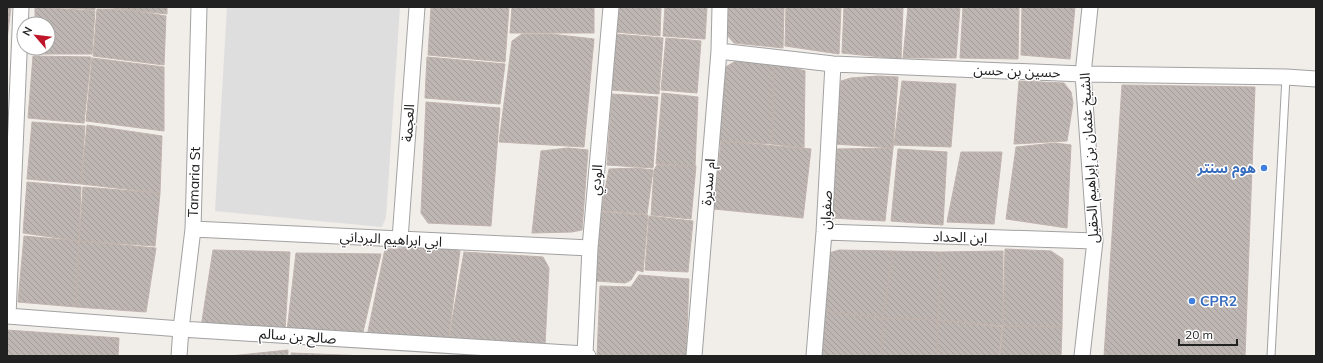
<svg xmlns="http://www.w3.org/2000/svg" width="1323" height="363" font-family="Mulish,'Noto Sans Arabic',sans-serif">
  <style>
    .residential { fill: #dfdedf }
    .building { fill: url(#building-back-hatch); stroke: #c1b3ad }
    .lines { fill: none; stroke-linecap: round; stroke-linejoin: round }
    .lane-casing { stroke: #a2a2a2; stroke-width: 9 }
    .street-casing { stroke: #a2a2a2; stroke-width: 17 }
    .lane { stroke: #fff; stroke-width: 7 }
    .street { stroke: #fff; stroke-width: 15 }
    .shop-dot { fill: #3f7fe0; stroke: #fff; stroke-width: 1.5 }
    .labels { text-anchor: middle; stroke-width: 3; stroke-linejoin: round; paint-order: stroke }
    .street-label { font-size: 14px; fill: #212121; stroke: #fff }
    .shop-label { font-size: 14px; font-weight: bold; fill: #366cbe; stroke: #fff; text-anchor: end }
  </style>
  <defs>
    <pattern id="building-back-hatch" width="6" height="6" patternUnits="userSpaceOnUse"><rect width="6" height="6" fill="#beb6b2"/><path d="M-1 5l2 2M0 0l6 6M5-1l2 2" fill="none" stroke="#a39c99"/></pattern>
  </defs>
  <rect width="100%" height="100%" fill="#f1ede9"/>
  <!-- residential -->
  <path class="residential" d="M227,7H400L386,217L382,227L215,211Z"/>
  <!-- building -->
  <path class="building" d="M7,7H11L7,40Z
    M35,7L95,11L92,54H35V48H48V24H35Z
    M56,7H95V10Z
    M103,7H167V14Z
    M431,7H509L505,62L428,55Z
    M512,7H594V33H510Z
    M618,7H661L660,36L616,32Z
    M665,7H707L705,39L663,36Z
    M726,7H784L783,48L734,43L725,33Z
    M786,7H841L839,54L785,46Z
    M844,7H903L901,59L842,53Z
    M908,7H960L956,58H903Z
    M963,7H1019L1018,59L960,58Z
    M1022,7H1075L1070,59L1021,55Z
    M97,9H108L136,11L166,16L164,65L93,56Z
    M522,34H551L594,39L584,147L499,142L512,41Z
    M615,34L663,38L659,94L611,90Z
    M666,38L701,41L697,93L661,90Z
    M33,56L91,57L84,123L28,118Z
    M427,57L505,64L500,104L425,98Z
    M92,58L164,67V131L86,121Z
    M736,61H756L774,62L772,144L716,141L722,69Z
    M774,62L805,71L804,148L772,144Z
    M878,76L898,77L893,148L835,144L841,81L851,78Z
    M902,81L956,84L951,147L894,145Z
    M1019,81L1064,83L1071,92L1073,103L1067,141L1014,144Z
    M1122,85L1255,87L1245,356H1104Z
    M662,93L698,97L695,166L656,164Z
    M612,94L658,97L653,168L607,165Z
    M426,102L500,108L491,226L428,223L421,213Z
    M32,122L85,126L81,184L27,179Z
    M87,125L162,136L160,193L81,184Z
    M721,141L811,149L803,218L714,209Z
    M1055,143L1071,145L1067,228L1006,219L1016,147Z
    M568,148L588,150L582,230L572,232L532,233L541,151Z
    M893,148L885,221L831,218L837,149Z
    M898,149L947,152L943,225L891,221Z
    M961,152H1002L994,224L947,222Z
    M657,165L696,166L691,219L651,215L654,170Z
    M636,168L653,170L647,214L601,211L609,169Z
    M27,182L81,187L79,241L23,233Z
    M83,187L160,193L155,246L79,241Z
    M601,212L648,215L643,272L637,270L631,280L625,283L596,281Z
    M649,216L693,221L688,272L645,270Z
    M24,236L79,241L76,307L18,302Z
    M79,241L156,248L146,312L76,307Z
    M447,248L460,251L448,342L367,336L385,249Z
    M1005,249L1051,251L1063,259L1062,327L1003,326Z
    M213,250L290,252L285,330L201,327Z
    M839,250L893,251L883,318L825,311L829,253Z
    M893,251L941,252L938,320L883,318Z
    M1003,251V326L938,320L941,252Z
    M464,252L543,257L549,268L545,345L449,337Z
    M296,253L381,254L363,332L287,331Z
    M639,275L689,279L686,356H597L600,286L631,287Z
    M825,311L883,318L881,356H821Z
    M883,318L938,320L937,356H881Z
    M938,320L1002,327L999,356H937Z
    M1003,326L1062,327L1061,356H1000Z
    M7,330L119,338L118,356H7Z
    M288,350V356H230Z
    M291,353L368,356H291Z"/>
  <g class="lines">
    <!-- lane casing -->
    <g class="lane-casing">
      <path id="lane" d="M1271,356L1286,77"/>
    </g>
    <!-- street casing -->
    <g class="street-casing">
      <path id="street" d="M719,51L833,64L1083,74L1286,77L1316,79
        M193,229L590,248
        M824,232L1095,241
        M400,239L417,7
        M7,316L181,329L585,354L588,356
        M8,316L21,7
        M585,354L590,248L611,7
        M179,356L181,329L193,229L199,7
        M694,356L719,51L720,7
        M814,356L824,232L833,64
        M1082,356L1095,241L1083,74L1090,7"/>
    </g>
    <!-- lane -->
    <use href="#lane" class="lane"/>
    <!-- street -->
    <use href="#street" class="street"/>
  </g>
  <!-- markers -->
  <g class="shop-dot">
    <circle cx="1264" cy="168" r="4"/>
    <circle cx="1192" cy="301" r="4"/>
  </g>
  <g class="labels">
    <!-- street labels -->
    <g class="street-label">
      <text transform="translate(1017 71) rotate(2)" y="5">حسين بن حسن</text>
      <text transform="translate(408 123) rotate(-86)" y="5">العجمة</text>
      <text transform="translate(1089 158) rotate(-93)" y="5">الشيخ عثمان بن إبراهيم الحقيل</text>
      <text transform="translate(596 180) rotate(-85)" y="5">الودي</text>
      <text transform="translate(194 182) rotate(-88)" y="5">Tamaria St</text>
      <text transform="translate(708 182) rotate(-85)" y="5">ام سديرة</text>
      <text transform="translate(826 210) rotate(-87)" y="5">صفوان</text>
      <text transform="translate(960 237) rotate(2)" y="5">ابن الحداد</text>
      <text transform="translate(391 239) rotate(3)" y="5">ابي ابراهيم البرداني</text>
      <text transform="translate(298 336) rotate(4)" y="5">صالح بن سالم</text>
    </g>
    <!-- shop labels -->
    <g class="shop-label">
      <text x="1256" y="173">هوم سنتر</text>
      <text x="1200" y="306" text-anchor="start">CPR2</text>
    </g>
  </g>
  <!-- border -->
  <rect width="1323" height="363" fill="none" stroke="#212121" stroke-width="16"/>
  <!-- north arrow -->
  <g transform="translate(36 36) rotate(298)"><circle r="19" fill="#ffffff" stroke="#a6a6a6"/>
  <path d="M0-3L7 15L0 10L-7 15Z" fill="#be1528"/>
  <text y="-6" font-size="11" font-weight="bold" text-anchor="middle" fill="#212121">N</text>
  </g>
  <!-- scale -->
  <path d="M1179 339v6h58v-6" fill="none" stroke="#212121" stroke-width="2"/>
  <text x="1185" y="339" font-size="12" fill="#212121" stroke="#ffffff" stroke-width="3" paint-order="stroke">20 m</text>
</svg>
